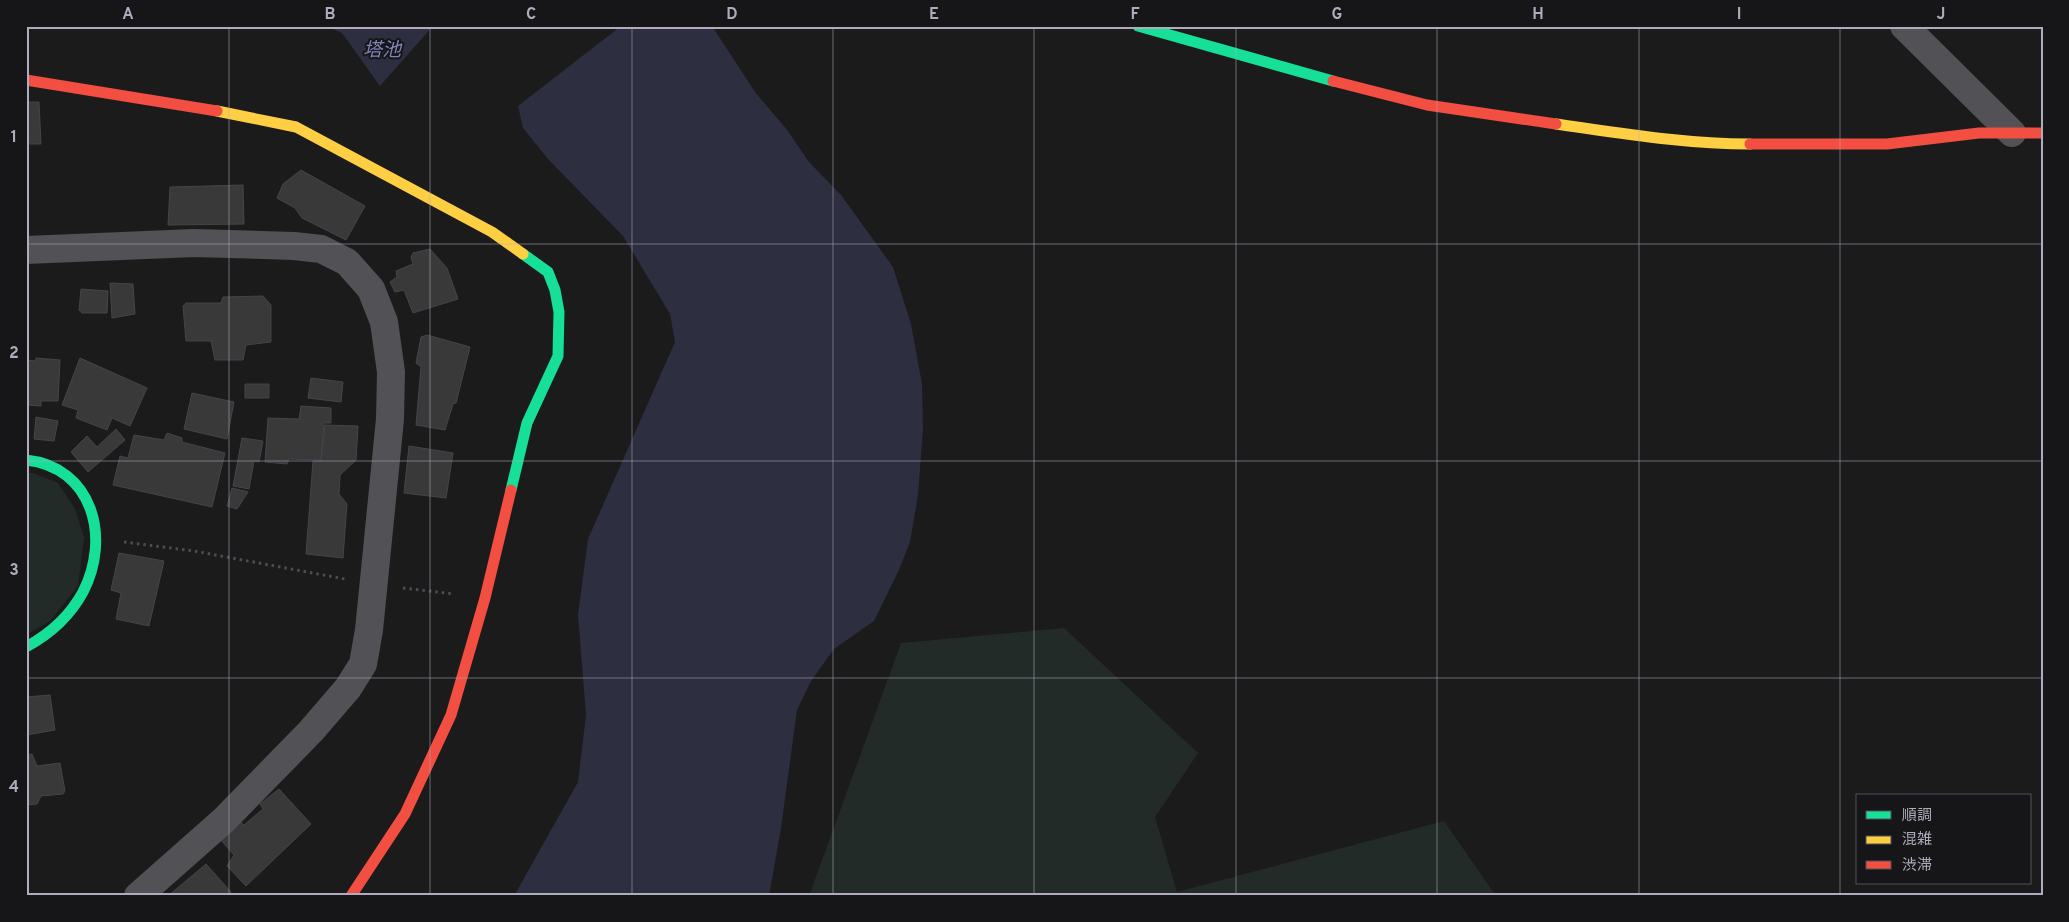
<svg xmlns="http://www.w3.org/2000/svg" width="2069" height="922" font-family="Overpass,'Noto Sans JP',sans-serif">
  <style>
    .green { fill: #232b28 }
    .water { fill: #2d2e3f }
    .building { fill: #39393a; stroke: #454448 }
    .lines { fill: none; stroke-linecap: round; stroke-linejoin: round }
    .path { stroke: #4d4c51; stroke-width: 3; stroke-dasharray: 2.5 4; stroke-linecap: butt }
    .street { stroke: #515156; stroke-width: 28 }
    .fast { stroke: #16e098; stroke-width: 11 }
    .slow { stroke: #ffcf43; stroke-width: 11 }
    .jam { stroke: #f24e42; stroke-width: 11 }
    .grid { fill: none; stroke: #afacbd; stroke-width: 1; stroke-opacity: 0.55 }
    .labels { text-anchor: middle; stroke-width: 4; stroke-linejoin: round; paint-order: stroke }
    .water-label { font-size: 19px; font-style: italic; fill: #8285b9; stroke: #161518 }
    .neatline { fill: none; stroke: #afacbd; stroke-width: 2 }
    .grid-label { font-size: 16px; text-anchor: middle; font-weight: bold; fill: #afacbd }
  </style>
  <rect width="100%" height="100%" fill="#1b1b1c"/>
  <!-- green -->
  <path class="green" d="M26,473H33L58,483L75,509L84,537L78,586L50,621L26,635Z
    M1064,628L1198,753L1155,817L1177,892L1444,821L1496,896H809L901,643Z"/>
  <!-- water -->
  <path class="water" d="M326,26H433L380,86L342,33Z
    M621,26H712L755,92L788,131L809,162L841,195L893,267L911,324L922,384L923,429L918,495L910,542L898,572L874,621L834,649L811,681L797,710L781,828L769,896H514L578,782L586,715L578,615L588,539L675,342L670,314L623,236L548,159L523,128L518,106Z"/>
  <!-- building -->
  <path class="building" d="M26,102H39L41,144H26Z
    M301,170L365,206L346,240L302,218L295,208L277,198L283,184Z
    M243,185L244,224L168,225L170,187Z
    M430,249L447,268L458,299L413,313L404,290L395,292L390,282L397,277L396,271L413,264L411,257L413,253Z
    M110,283L133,284L135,314L112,318Z
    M81,289L108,291L107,313H82L79,310Z
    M263,296L271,305V342L246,345L243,360H215L211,341H186L183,306L186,303H221L223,297Z
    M427,335L470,347L456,403L453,404L445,430L416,425L421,367L416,363L421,337Z
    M36,358L60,360L58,401H41V406L26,405V360L36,361Z
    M80,358L147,388L130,426L112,418L107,430L76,418L78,410L62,405Z
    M311,378L343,382L341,402L308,398Z
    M245,384H269V398H245Z
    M192,393L234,402L227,439L184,429Z
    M301,406L331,408V423H324L321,460L289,459L287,464L265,462L268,418L299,419Z
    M36,417L58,421L54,441L34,439Z
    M325,425L358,426L356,460L340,475L339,494L347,504L343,558L306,554L313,461H321Z
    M116,429L125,440L88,472L71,452L87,436L97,447Z
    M167,433L182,438V442L225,453L212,507L113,485L120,456L128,458L134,435L164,440Z
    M242,438L263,441L259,462L254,461L249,489L233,486Z
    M409,446L453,453L446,498L404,493Z
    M232,488L248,492L237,509L227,506Z
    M119,553L164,561L149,626L116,619L121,593L111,590Z
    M50,695L55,730L26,735V697Z
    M32,754L37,766L60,763L65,791L63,794L41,796L37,804L26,805V755Z
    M279,789L311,824L246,886L227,866L234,855L219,838L237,819L244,825L263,809L260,804Z
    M206,864L231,892L228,896H168Z"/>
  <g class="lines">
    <!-- path -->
    <path class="path" d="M124,542L194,551L345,579
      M403,588L454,594"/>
    <!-- street -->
    <path class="street" d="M1904,26L2012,133
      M26,250L194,243L294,246L321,249L347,262L371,289L384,322L391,372L390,419L369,630L363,664L348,688L311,731L224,820L138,896"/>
    <!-- fast -->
    <path class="fast" d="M1138,26L1333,81
      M26,460C93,467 111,538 83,592C70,616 50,634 26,647
      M511,490L527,423L558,356L559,312L555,290L548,272L523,254"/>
    <!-- slow -->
    <path class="slow" d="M217,111L296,127L492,232L523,254
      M1556,124C1620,133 1685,144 1750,144"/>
    <!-- jam -->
    <path class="jam" d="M26,80L217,111
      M1333,81L1427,105L1556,124
      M1750,144H1887L1979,133H2043
      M351,896L405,814L451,715L485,598L511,490"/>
  </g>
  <!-- grid -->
  <path class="grid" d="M229,26V896M430,26V896M632,26V896M833,26V896M1034,26V896M1236,26V896M1437,26V896M1639,26V896M1840,26V896M26,244H2043M26,461H2043M26,678H2043"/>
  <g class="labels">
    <!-- water labels -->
    <g class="water-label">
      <text x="382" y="56">塔池</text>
    </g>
  </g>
  <!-- border -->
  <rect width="2069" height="922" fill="none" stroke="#161518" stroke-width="55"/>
  <!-- legend -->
  <rect x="1856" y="794" width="175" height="90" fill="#161518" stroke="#53515a"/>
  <rect x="1866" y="811" width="25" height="8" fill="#16e098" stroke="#53515a"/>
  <text x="1902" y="820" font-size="15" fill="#afacbd">順調</text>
  <rect x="1866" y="836" width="25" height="8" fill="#ffcf43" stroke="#53515a"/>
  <text x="1902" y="844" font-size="15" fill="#afacbd">混雑</text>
  <rect x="1866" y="861" width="25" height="8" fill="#f24e42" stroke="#53515a"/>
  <text x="1902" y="870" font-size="15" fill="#afacbd">渋滞</text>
  <rect x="28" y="28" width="2014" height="866" class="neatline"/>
  <g class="grid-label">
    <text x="128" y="19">A</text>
    <text x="330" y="19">B</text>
    <text x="531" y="19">C</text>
    <text x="732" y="19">D</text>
    <text x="934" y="19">E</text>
    <text x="1135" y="19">F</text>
    <text x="1337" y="19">G</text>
    <text x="1538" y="19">H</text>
    <text x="1739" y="19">I</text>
    <text x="1941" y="19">J</text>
    <text x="14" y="142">1</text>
    <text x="14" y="358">2</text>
    <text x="14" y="575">3</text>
    <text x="14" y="792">4</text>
  </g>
</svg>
